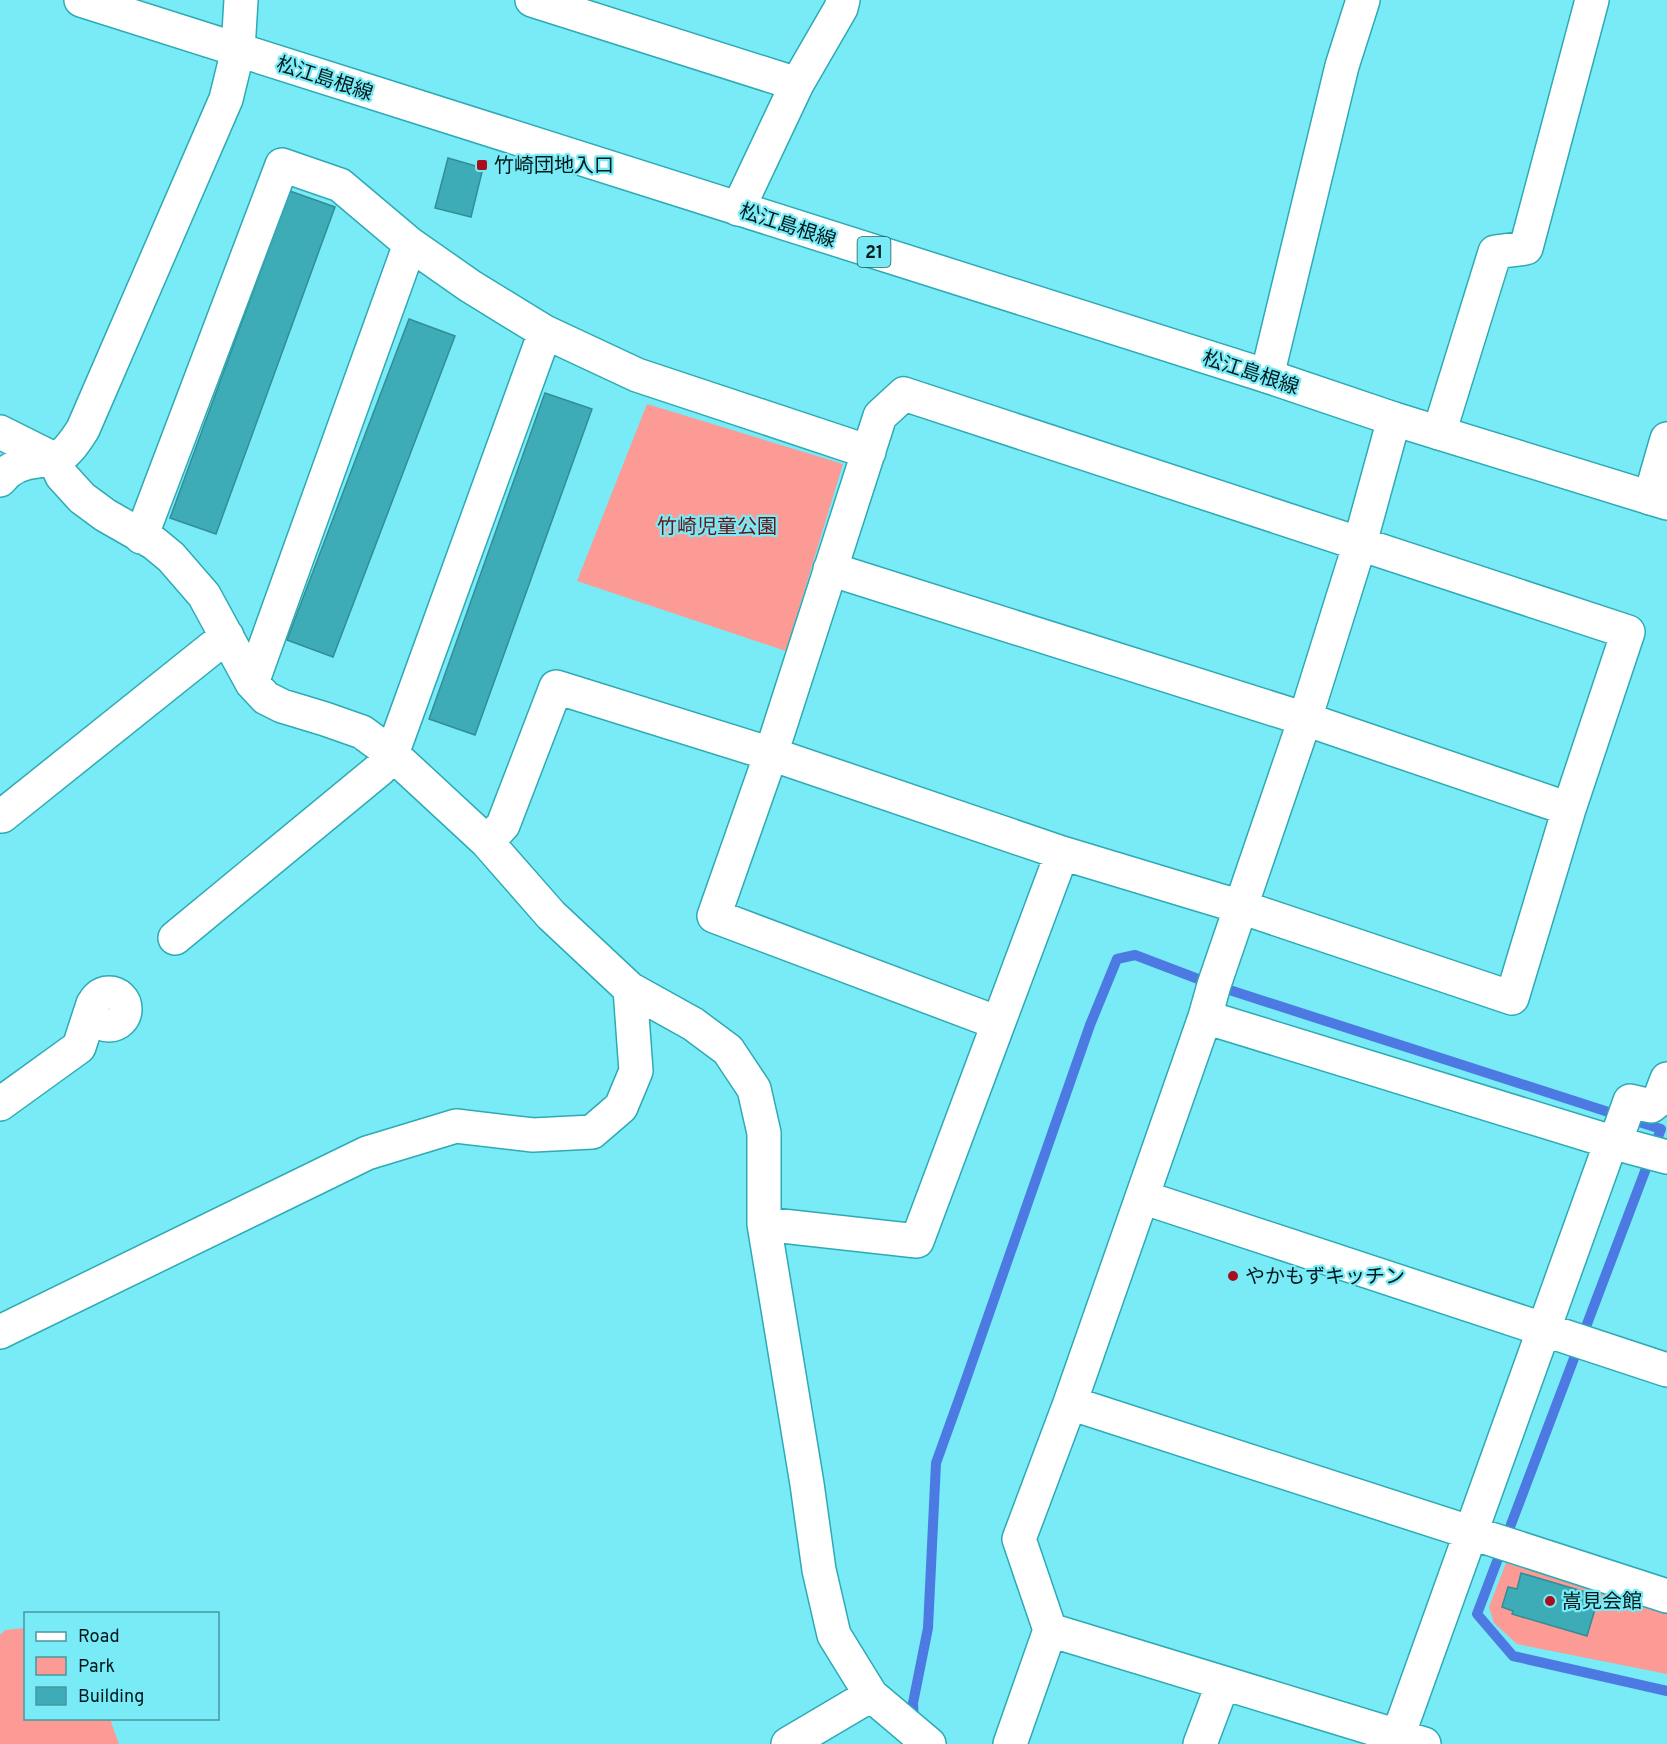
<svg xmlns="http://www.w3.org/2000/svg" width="1667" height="1744" font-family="Overpass,'Noto Sans JP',sans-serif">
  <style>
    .green { fill: #fc9b95 }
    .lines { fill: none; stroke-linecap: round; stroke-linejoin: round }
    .stream { stroke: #4c7ae2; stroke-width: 10 }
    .building { fill: #3dacb7; stroke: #348d95; stroke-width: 1.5 }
    .minor-casing { stroke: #2eaab5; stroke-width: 36 }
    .primary-casing { stroke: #2eaab5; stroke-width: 36 }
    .minor { stroke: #fff; stroke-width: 33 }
    .primary { stroke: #fff; stroke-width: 33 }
    .poi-dot { fill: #a70f21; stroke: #79ebf6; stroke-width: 2 }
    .labels { text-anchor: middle; stroke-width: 4.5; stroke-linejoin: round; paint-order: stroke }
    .shield { fill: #79ebf6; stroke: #26585d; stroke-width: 1.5 }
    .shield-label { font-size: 18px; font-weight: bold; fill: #02191c }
    .street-label { font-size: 20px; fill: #02191c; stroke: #79ebf6 }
    .poi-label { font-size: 20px; fill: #02191c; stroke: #79ebf6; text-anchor: start }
    .park-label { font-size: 20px; fill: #681418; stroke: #79ebf6 }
  </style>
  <rect width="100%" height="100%" fill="#79ebf6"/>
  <!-- green -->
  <path class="green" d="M647,404L843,464L786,651L577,581Z
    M1506,1563L1585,1584L1667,1612V1674L1517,1644L1494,1623L1489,1607Z
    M25,1628L26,1718L110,1719L119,1744H0V1635L5,1630Z"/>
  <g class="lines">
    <!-- stream -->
    <path class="stream" d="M914,1723L913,1703L928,1628L936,1463L963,1388L1090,1025L1117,959L1135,955L1214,985L1661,1129L1477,1614L1513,1656L1667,1691"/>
  </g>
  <!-- building -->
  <path class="building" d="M448,158L483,168L471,217L435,208Z
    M290,191L335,207L216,534L170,518Z
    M409,319L455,336L333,657L287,640Z
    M545,393L592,409L475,735L429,719Z
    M1521,1573L1599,1596L1587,1636L1512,1614L1513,1611L1502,1607L1508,1587L1517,1589Z"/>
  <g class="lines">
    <!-- minor casing -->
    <g class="minor-casing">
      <path id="minor" d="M532,0L797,84
        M738,209L797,84L841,8L843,0
        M1267,376L1342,66L1363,0
        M1394,419L1360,543L1305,719L1214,985L1205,1017L1070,1403L1667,1596
        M0,432L54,459L62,476L82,498L105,515L154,543L171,557L204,595L252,683L266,698L282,706L325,719L362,732L392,754L487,842L551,915L630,989L693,1024L728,1050L754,1089L764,1133V1224L807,1484L819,1570L834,1635L871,1695L929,1744
        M1439,433L1495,252L1526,248L1592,0
        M0,480C9,468 23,462 38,461C42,460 48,461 53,460C66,456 76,440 83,429L226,99L238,50L241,0
        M1650,498L1667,439
        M141,537L282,165L340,185L410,244L470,286L545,332L637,375L869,452
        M830,569L1305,719L1569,809L1628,632L904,394L880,416L771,754L1062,853L1241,907L1512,998L1569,809
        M252,683L410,244
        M2,816L227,636
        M487,842L503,825L556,687L771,754L714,916L998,1023
        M175,938L380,769L392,754L545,332
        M93 1009a16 16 0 1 1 32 0a16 16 0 1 1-32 0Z
        M1205,1017L1615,1143L1667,1157
        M0,1104L79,1047L93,1004
        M1615,1143L1630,1101L1651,1106L1659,1100L1667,1079
        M1142,1197L1667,1370
        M764,1224L917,1241L1062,853
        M0,1332L367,1153L456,1126L533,1135L592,1132L621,1107L636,1071L630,989
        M1070,1403L1019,1539L1050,1630L1424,1744
        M788,1744L871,1695
        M1010,1744L1050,1630
        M1200,1744L1223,1683
        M1395,1744L1611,1142"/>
    </g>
    <!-- primary casing -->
    <g class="primary-casing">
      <path id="primary" d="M81,0L1267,376L1394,419L1667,503"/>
    </g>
    <!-- minor -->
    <use href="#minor" class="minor"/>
    <!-- primary -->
    <use href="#primary" class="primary"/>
  </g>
  <!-- markers -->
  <g class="poi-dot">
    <rect x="476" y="159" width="12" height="12" rx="3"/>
    <circle cx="1233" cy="1276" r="6"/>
    <circle cx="1550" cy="1601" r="6"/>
  </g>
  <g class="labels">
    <!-- shield labels -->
    <rect class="shield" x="857.5" y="237" width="33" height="30" rx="4.5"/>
    <g class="shield-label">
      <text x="874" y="258">21</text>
    </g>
    <!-- street labels -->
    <g class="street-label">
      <text transform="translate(325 78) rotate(18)" y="7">松江島根線</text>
      <text transform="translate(788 225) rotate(18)" y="7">松江島根線</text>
      <text transform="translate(1251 372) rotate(18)" y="7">松江島根線</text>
    </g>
    <!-- poi labels -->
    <g class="poi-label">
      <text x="494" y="172">竹崎団地入口</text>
      <text x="1245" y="1283">やかもずキッチン</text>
      <text x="1562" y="1608">嵩見会館</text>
    </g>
    <!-- park labels -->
    <g class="park-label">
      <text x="717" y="533">竹崎児童公園</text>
    </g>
  </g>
  <!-- legend -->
  <rect x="24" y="1612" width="195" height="108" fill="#79ebf6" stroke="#49979f" stroke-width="1.5"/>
  <rect x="36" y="1632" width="30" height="9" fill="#ffffff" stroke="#49979f" stroke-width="1.5"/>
  <text x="78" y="1642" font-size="18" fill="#02191c">Road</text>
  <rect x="36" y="1657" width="30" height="18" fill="#fc9b95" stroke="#49979f" stroke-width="1.5"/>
  <text x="78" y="1672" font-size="18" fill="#02191c">Park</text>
  <rect x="36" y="1687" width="30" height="18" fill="#3dacb7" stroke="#49979f" stroke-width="1.5"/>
  <text x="78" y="1702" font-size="18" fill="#02191c">Building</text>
</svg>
